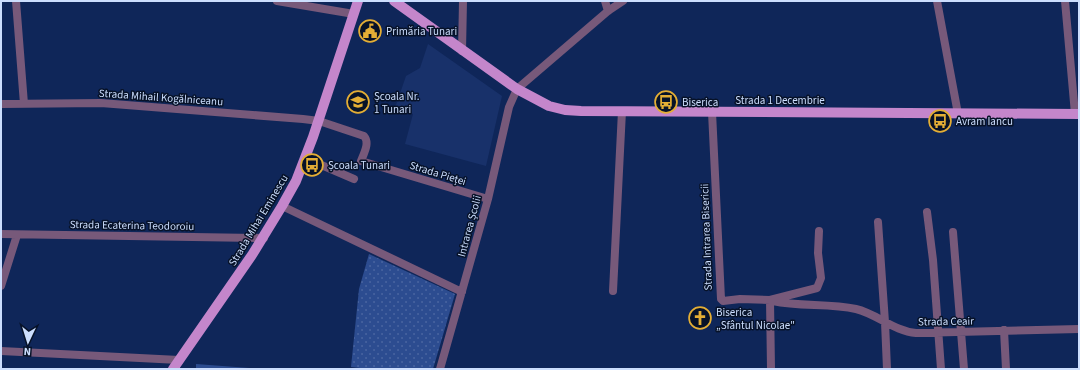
<svg xmlns="http://www.w3.org/2000/svg" width="1080" height="370" font-family="'Source Sans 3',sans-serif">
  <style>
    .built { fill: #18316a }
    .grass { fill: url(#grass-dots) }
    .pitch { fill: #2c4c90 }
    .lines { fill: none; stroke-linecap: round; stroke-linejoin: round }
    .minor { stroke: #77597a; stroke-width: 8 }
    .major { stroke: #c486cb; stroke-width: 10 }
    .labels { text-anchor: middle; stroke-width: 3; stroke-linejoin: round; paint-order: stroke }
    .poi-label { font-size: 11px; fill: #ccdefe; stroke: #071228; text-anchor: start }
    .street-label { font-size: 11px; fill: #ccdefe; stroke: #071228 }
  </style>
  <defs>
    <pattern id="grass-dots" width="8" height="8" patternUnits="userSpaceOnUse"><rect width="8" height="8" fill="#2c4c90"/><path d="M2 2h.1M6 6h.1" fill="none" stroke="#4965a1" stroke-width="1.8" stroke-linecap="round"/></pattern>
  </defs>
  <rect width="100%" height="100%" fill="#0f2659"/>
  <!-- built -->
  <path class="built" d="M428,44L502,96L486,166L405,144L413,114L395,108L406,76L420,68Z"/>
  <!-- grass -->
  <path class="grass" d="M369,254L455,294L433,369H369L351,367L359,289Z"/>
  <!-- pitch -->
  <path class="pitch" d="M196,364L263,369H196Z"/>
  <g class="lines">
    <!-- minor -->
    <path class="minor" d="M16,1L24,104
      M277,1L354,14
      M605,1L608,11
      M937,1L958,114
      M1065,1L1075,114
      M462,51L463,1
      M1,104L101,103L303,119L319,121L364,136C370,143 364,153 361,161L488,199
      M712,112L721,299L723,301L740,299L770,300L817,288L821,278L818,253L819,231
      M305,158L354,179
      M282,206L462,292
      M927,212L933,260L941,369
      M878,222L885,322L887,369
      M953,232L964,369
      M1,234L264,238
      M1,286L17,235
      M613,291L622,111
      M770,300L771,369
      M773,301C800,307 829,303 856,309C877,314 894,331 916,333L1079,329
      M1004,330L1006,369
      M1,351L179,360
      M440,369L488,199L509,107L517,89L608,11L623,1"/>
    <!-- major -->
    <path class="major" d="M394,1L517,89L549,106L565,110L581,111L1079,114
      M173,369L252,255L282,206L296,181L313,137L358,1"/>
  </g>
  <!-- icons -->
  <defs>
    <g id="civic-ring" transform="scale(1.15)"><circle r="9.5" fill="#071228" stroke="#e4ae35" stroke-width="1.5"/><path d="M-.6-6.5H3V-4.5H.6V-3L4-1V1h2V6H-6V1h2V-1L-.6-3ZM-1.2 2.5V6h2.4V2.5Z" fill="#e4ae35"/></g>
    <g id="school-ring" transform="scale(1.15)"><circle r="9.5" fill="#071228" stroke="#e4ae35" stroke-width="1.5"/><path d="M0-5L7-2L0 1L-7-2ZM-4 1L0 2.5L4 1V4Q0 6-4 4Z" fill="#e4ae35"/></g>
    <g id="bus-ring" transform="scale(1.15)"><circle r="9.5" fill="#071228" stroke="#e4ae35" stroke-width="1.5"/><path d="M-5-6H5V4H4V6H2V4H-2V6H-4V4H-5ZM-3.5-4V0h7V-4ZM-3.5 1.2v1.5H-2V1.2ZM2 1.2v1.5H3.5V1.2Z" fill="#e4ae35"/></g>
    <g id="church-ring" transform="scale(1.15)"><circle r="9.5" fill="#071228" stroke="#e4ae35" stroke-width="1.5"/><path d="M-1.2-6h2.4v3.5h3.3v2.4h-3.3V6h-2.4V-.1h-3.3v-2.4h3.3Z" fill="#e4ae35"/></g>
  </defs>
  <g fill-rule="evenodd">
    <use href="#civic-ring" x="370" y="31"/>
    <use href="#school-ring" x="358" y="102"/>
    <use href="#bus-ring" x="666" y="102"/>
    <use href="#bus-ring" x="940" y="121"/>
    <use href="#bus-ring" x="312" y="165"/>
    <use href="#church-ring" x="700" y="318"/>
  </g>
  <g class="labels">
    <!-- poi labels -->
    <g class="poi-label">
      <text x="386" y="35">Primăria Tunari</text>
      <text x="374" y="100">Școala Nr.<tspan x="374" dy="13">1 Tunari</tspan></text>
      <text x="682" y="106">Biserica</text>
      <text x="956" y="125">Avram Iancu</text>
      <text x="328" y="169">Școala Tunari</text>
      <text x="716" y="316">Biserica<tspan x="716" dy="13">„Sfântul Nicolae"</tspan></text>
    </g>
    <!-- street labels -->
    <g class="street-label">
      <text transform="translate(161 97) rotate(4)" y="4">Strada Mihail Kogălniceanu</text>
      <text x="780" y="104">Strada 1 Decembrie</text>
      <text transform="translate(438 173) rotate(17)" y="4">Strada Pieței</text>
      <text transform="translate(258 220) rotate(-59)" y="4">Strada Mihai Eminescu</text>
      <text transform="translate(132 225) rotate(1)" y="4">Strada Ecaterina Teodoroiu</text>
      <text transform="translate(469 226) rotate(-75)" y="4">Intrarea Școlii</text>
      <text transform="translate(706 237) rotate(-92)" y="4">Strada Intrarea Bisericii</text>
      <text transform="translate(946 321) rotate(-1)" y="4">Strada Ceair</text>
    </g>
  </g>
  <!-- border -->
  <rect width="1080" height="370" fill="none" stroke="#ccdefe" stroke-width="4"/>
  <!-- north arrow -->
  <g transform="translate(28 342) rotate(184)" stroke="#071228" stroke-width="3" paint-order="stroke">
  <path d="M0-3L7 15L0 10L-7 15Z" fill="#ccdefe"/>
  <text y="-6" font-size="11" font-weight="bold" text-anchor="middle" fill="#ccdefe">N</text>
  </g>
</svg>
